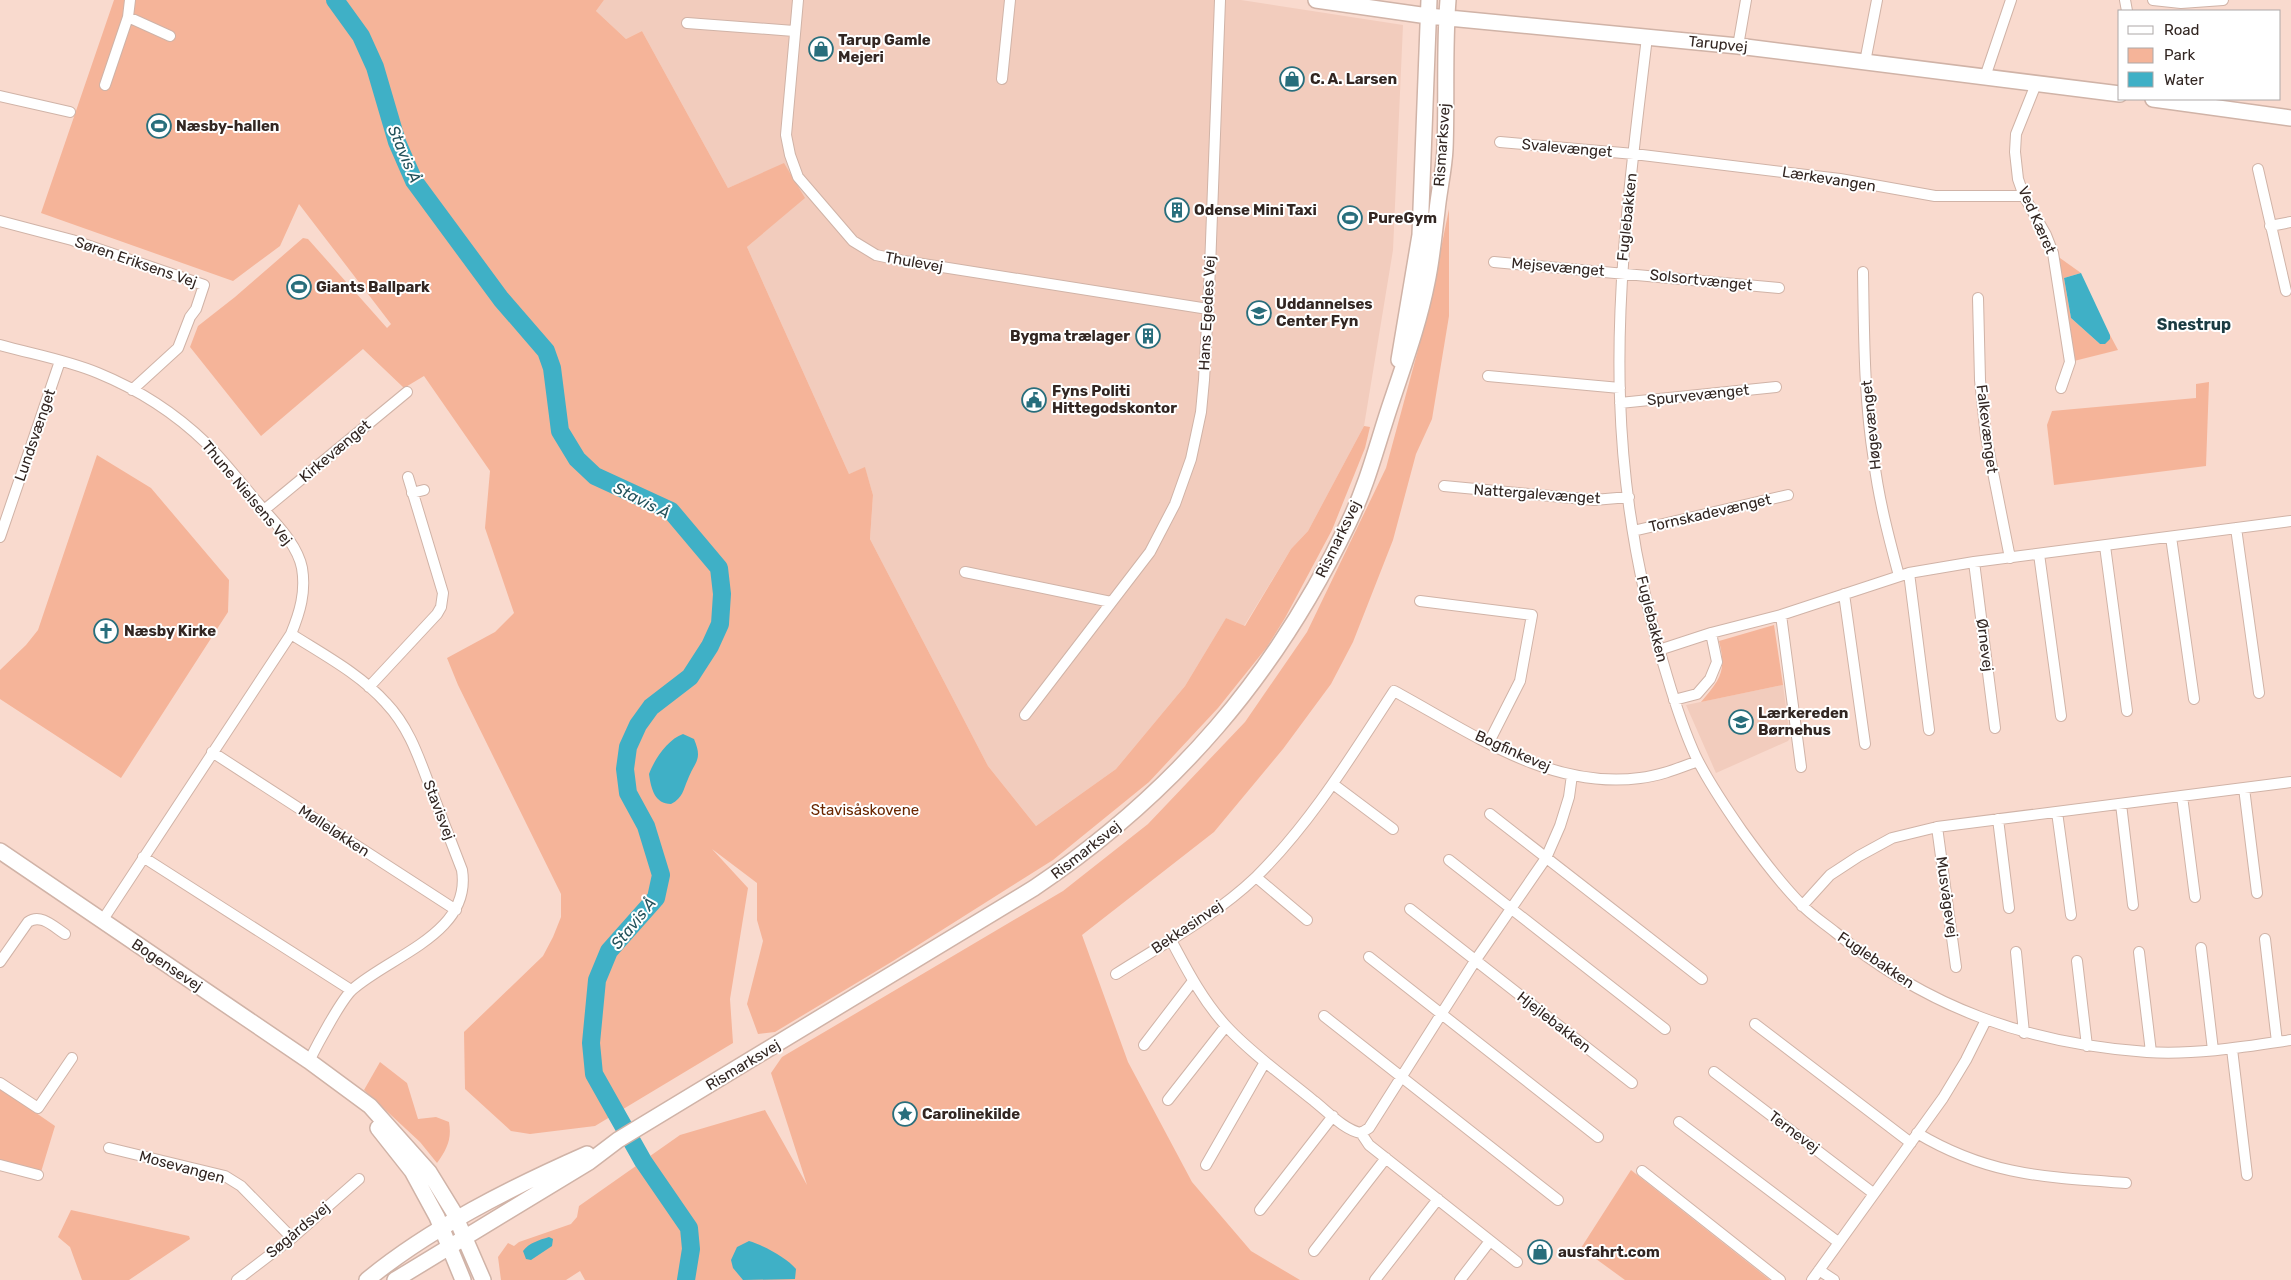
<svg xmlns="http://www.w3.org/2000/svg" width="2291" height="1280" font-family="Rubik,sans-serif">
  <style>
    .built { fill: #f2ccbd }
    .green { fill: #f5b499 }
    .water { fill: #3fb0c6 }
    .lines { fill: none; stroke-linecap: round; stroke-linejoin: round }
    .river { stroke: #3fb0c6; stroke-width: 18 }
    .street-casing { stroke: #d0b3a7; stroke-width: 12 }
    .secondary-casing { stroke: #d0b3a7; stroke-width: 18 }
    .street { stroke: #fff; stroke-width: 10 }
    .secondary { stroke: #fff; stroke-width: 15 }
    .labels { text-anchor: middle; stroke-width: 4; stroke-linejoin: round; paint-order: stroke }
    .poi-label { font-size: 15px; font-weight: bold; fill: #322622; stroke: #fff; text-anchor: start }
    .street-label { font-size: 15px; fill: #322622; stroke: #fff }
    .park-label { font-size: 15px; fill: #6a2600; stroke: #fff }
    .water-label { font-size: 16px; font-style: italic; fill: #22525b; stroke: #fff }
    .neighbourhood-label { font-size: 16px; font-weight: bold; fill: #1b3b42; stroke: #fff }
  </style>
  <rect width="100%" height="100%" fill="#f9dace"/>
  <!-- built -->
  <path class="built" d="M604,0H1241L1403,25L1393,250L1364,426L1308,531L1291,549L1244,626L1226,618L1185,686L1116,769L1036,826L988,766L870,539L873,495L865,468L849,474L747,247L804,198L784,164L728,188L642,31L626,39L596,11Z
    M1783,685L1790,738L1788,741L1716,773L1686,705Z"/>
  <!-- green -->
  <path class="green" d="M114,0H604L596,11L626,39L642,31L728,188L784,163L805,198L747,247L849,474L865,467L873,495L870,539L988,766L1036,826L1116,769L1185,686L1226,618L1245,626L1291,549L1308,531L1364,426L1370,427L1365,448L1332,530L1285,618L1267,647L1218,708L1149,782L1053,860L893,961L775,1032L758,1034L747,1004L763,941L757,920V883L712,849L748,888L730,999L733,1043L595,1126L530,1134L511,1131L465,1089L464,1032L543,956L553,937L561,917V894L458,685L447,658L495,632L514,613L485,528L490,471L424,376L404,388L363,349L261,436L190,347L198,326L235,297L303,238L308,239L387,328L391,324L299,204L280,246L233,281L41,213Z
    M1449,209V316L1432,419L1416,454L1393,540L1353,642L1331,684L1283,749L1214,832L1082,935L1128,1062L1192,1182L1251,1251L1300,1280H585L580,1271L566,1280H501L498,1257L508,1243L514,1246L519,1242L571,1224L577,1217L579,1206L680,1135L765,1110L807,1185L771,1073L782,1057L1063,891L1148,824L1245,722L1307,632L1386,468L1428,313Z
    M2053,253L2081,273L2064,278L2071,318L2100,344L2110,339V335L2118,350L2070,362Z
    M2209,382L2206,466L2054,485L2047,425L2052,411L2196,398V384Z
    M97,455L151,488L229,580L228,612L121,778L0,699V670L26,645L38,630Z
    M1774,625L1783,685L1701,702C1720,679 1727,672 1719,641Z
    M380,1062L407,1083L418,1119L436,1117L449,1122C452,1139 447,1149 437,1163L420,1142L364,1090Z
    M0,1088L55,1126L41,1172L0,1162Z
    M1631,1170L1770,1280H1625L1581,1248Z
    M71,1210L189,1236L190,1239L129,1280H82L70,1247L58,1237Z"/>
  <!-- water -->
  <path class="water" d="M2081,273L2110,335V339L2105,344H2100L2071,318L2064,278Z
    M683,734L694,739C703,760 695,761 688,779C683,790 683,798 671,804C655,804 651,789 649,774C654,760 668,739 683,734Z
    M549,1237L553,1239L552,1246L531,1260L526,1259L523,1251C529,1243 539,1240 549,1237Z
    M749,1241C763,1245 787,1258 796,1269L795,1279L743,1280L733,1268L731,1260L737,1247Z"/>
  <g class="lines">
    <!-- river -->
    <path class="river" d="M335,0L361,36L375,67L397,142L414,181L501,299L546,351L552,368L560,431L577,459L595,476L671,511L719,568L722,594L720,624L710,646L690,677L651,707L638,725L628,747L625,769L628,793L646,826L661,875L656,898L609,951L597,980L591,1043L594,1074L643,1161L689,1228L691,1249L686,1280"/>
    <!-- street casing -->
    <g class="street-casing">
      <path id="street" d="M798,0L786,135L790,155L798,177L853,241L876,255L904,261L1208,309
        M2125,0L2127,11
        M2153,0L2181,3L2223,0
        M128,17L170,36
        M687,23L794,31
        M1647,37C1633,157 1616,277 1620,398C1623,492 1639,587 1667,676C1675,703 1684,731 1696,757C1709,783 1726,808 1742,831C1760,856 1779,882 1801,904C1811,915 1824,923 1835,932C1927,1008 2029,1044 2147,1052C2195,1055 2244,1047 2291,1040
        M1738,46L1746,0
        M1865,62L1877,0
        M1985,77L2011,0
        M1002,79L1010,0
        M2036,84L2016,134L2015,152L2018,179L2024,196L2046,235L2053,253L2070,362L2061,388
        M105,85L128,17L130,0
        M0,96L70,112
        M1500,142L1634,154L1840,179L1935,196H2024
        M2258,169L2286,291
        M0,221L72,240L204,285L196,309L190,317L178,348L132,390
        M2270,226L2291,222
        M1494,262L1779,288
        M1863,272C1864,335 1864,399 1874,461C1879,501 1889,538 1899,576
        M1978,298L1980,380L1986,437L2010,558
        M0,345C32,354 67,360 98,373C137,389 176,414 206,443C224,461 241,483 258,503C274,522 297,543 302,568C306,592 300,612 291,634L102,921
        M1488,376L1620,388
        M1620,403L1776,387
        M1444,486L1594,500L1629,497
        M412,493L424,490
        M264,510L407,392
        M2236,528L2259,693
        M1633,531L1788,495
        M0,537L60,361
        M2171,537L2194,699
        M2105,546L2127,711
        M2039,554L2061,716
        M1974,562L1995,728
        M965,572L1111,602
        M1909,573L1929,730
        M1844,594L1865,744
        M1420,601L1532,615L1520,681L1489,742
        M1781,615L1801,767
        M291,634C324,655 360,674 386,703C409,727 419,758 430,787C441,815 451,842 462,870C472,933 392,955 353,989C342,998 317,1045 309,1061
        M1659,650L1711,633L1781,615L1909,573L1974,562L2291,521
        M369,687L437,614L441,607L443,593L408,477
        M1674,700L1697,694L1710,679L1717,662L1711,633
        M1025,715L1150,552L1175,504L1191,459L1201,412L1204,380L1210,268L1220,0
        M212,752L456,910
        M1333,784L1393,829
        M2244,788L2257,893
        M2182,796L2195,897
        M2121,804L2133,905
        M2057,812L2071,915
        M1490,814L1702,979
        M1998,819L2009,908
        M1937,827L1956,967
        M143,857L351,990
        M1449,860L1665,1029
        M1256,877L1307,920
        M1802,906L1830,875L1859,856L1892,838L1937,827L2291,782
        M1410,909L1632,1083
        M2265,939L2277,1042
        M1171,940C1187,970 1203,1001 1227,1027C1252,1054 1285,1077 1314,1101C1327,1111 1344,1130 1361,1133L1369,1128L1475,961L1546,858L1560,826L1569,797L1572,775
        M2201,948L2213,1050
        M2016,952L2024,1033
        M2139,952L2151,1052
        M1369,957L1598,1137
        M2077,961L2087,1046
        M0,962L28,922C41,913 54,927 65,934
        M1116,974C1163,944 1215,916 1256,877C1311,823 1352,755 1394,691C1470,732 1549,790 1640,778C1660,776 1679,768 1698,761
        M1324,1016L1558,1200
        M1755,1024L1911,1143
        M1144,1045L1193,981
        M2232,1049L2247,1175
        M1714,1072L1873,1193
        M0,1083L38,1108L72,1058
        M1168,1100L1226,1026
        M1679,1122L1838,1242
        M1361,1133L1369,1145L1517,1262
        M1917,1133C1989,1176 2045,1177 2126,1183
        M109,1148L225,1176L241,1186L292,1238
        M0,1165L38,1175
        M1206,1165L1265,1062
        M1642,1171L1780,1280
        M1260,1210L1333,1116
        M1314,1251L1386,1158
        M1819,1270L1834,1280
        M237,1280L292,1238L359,1179
        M1375,1280L1438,1199
        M1460,1280L1490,1241
        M1812,1280L1943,1098L1966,1060L1986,1020"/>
    </g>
    <!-- secondary casing -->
    <g class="secondary-casing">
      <path id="secondary" d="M1316,0L1428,16L1738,46L2120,94
        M2153,99L2291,118
        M1399,360L1420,235L1429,0
        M0,851L309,1061L370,1106L429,1172L453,1211L483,1280
        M378,1128L412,1171L437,1217L463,1280
        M367,1280C430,1228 512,1187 587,1154
        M395,1280L589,1162L618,1140L1034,888C1175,793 1276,675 1349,522C1368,483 1378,441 1392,400C1405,361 1419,323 1427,282C1432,259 1434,234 1437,211C1439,190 1444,170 1445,149C1447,100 1444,50 1448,0"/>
    </g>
    <!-- street -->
    <use href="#street" class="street"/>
    <!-- secondary -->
    <use href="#secondary" class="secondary"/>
  </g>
  <!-- icons -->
  <defs>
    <g id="shop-ring" transform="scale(1.25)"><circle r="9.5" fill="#fff" stroke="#286e7c" stroke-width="1.5"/><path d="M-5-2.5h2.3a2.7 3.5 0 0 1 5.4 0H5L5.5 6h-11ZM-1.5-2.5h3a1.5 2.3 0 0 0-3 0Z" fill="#286e7c"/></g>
    <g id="stadium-ring" transform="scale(1.25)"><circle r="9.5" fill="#fff" stroke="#286e7c" stroke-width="1.5"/><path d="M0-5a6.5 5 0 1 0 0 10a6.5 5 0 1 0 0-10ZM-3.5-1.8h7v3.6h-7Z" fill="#286e7c"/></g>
    <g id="building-ring" transform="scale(1.25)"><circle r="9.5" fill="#fff" stroke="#286e7c" stroke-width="1.5"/><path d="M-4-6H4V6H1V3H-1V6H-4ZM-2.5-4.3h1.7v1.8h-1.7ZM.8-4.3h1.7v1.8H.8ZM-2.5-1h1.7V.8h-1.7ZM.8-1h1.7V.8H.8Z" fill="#286e7c"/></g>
    <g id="school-ring" transform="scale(1.25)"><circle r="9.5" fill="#fff" stroke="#286e7c" stroke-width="1.5"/><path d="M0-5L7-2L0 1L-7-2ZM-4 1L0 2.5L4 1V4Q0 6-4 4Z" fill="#286e7c"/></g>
    <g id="civic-ring" transform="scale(1.25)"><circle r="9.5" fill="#fff" stroke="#286e7c" stroke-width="1.5"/><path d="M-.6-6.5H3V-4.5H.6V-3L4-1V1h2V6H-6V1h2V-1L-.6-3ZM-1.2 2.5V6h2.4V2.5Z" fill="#286e7c"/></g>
    <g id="church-ring" transform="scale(1.25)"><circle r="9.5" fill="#fff" stroke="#286e7c" stroke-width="1.5"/><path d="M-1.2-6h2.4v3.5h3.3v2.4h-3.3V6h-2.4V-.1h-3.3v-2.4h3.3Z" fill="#286e7c"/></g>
    <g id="sight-ring" transform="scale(1.25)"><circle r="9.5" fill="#fff" stroke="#286e7c" stroke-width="1.5"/><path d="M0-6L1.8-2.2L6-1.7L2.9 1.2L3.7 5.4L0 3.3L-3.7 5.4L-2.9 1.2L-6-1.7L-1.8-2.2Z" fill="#286e7c"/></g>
  </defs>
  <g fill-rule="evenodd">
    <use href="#shop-ring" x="821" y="49"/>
    <use href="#shop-ring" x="1292" y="79"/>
    <use href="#stadium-ring" x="159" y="126"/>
    <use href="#building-ring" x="1177" y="210"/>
    <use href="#stadium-ring" x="1350" y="218"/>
    <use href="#stadium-ring" x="299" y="287"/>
    <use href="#school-ring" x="1259" y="313"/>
    <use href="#building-ring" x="1148" y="336"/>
    <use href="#civic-ring" x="1034" y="400"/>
    <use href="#church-ring" x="106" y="631"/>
    <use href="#school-ring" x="1741" y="722"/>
    <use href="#sight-ring" x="905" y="1114"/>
    <use href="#shop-ring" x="1540" y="1252"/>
  </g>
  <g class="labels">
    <!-- poi labels -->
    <g class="poi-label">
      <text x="838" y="45">Tarup Gamle<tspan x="838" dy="17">Mejeri</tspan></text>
      <text x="1310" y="84">C. A. Larsen</text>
      <text x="176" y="131">Næsby-hallen</text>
      <text x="1194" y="215">Odense Mini Taxi</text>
      <text x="1368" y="223">PureGym</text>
      <text x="316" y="292">Giants Ballpark</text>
      <text x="1276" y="309">Uddannelses<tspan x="1276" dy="17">Center Fyn</tspan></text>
      <text x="1130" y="341" text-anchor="end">Bygma trælager</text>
      <text x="1052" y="396">Fyns Politi<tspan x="1052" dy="17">Hittegodskontor</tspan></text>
      <text x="124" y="636">Næsby Kirke</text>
      <text x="1758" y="718">Lærkereden<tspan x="1758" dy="17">Børnehus</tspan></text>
      <text x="922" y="1119">Carolinekilde</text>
      <text x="1558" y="1257">ausfahrt.com</text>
    </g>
    <!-- street labels -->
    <g class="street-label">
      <text transform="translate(1718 44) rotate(6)" y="5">Tarupvej</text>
      <text transform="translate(1442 145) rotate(-86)" y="5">Rismarksvej</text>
      <text transform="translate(1567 148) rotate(5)" y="5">Svalevænget</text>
      <text transform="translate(1829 179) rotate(9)" y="5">Lærkevangen</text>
      <text transform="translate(1627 217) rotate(-84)" y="5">Fuglebakken</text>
      <text transform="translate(2037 220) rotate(66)" y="5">Ved Kæret</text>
      <text transform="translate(136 262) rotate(19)" y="5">Søren Eriksens Vej</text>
      <text transform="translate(914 262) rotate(10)" y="5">Thulevej</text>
      <text transform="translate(1558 267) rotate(5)" y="5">Mejsevænget</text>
      <text transform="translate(1701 280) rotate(6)" y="5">Solsortvænget</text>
      <text transform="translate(1207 313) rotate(-87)" y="5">Hans Egedes Vej</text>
      <text transform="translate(1698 395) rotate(-6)" y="5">Spurvevænget</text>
      <text transform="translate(1871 425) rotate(-96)" y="5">Høgevænget</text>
      <text transform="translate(1987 429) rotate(83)" y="5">Falkevænget</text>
      <text transform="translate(35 435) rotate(-71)" y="5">Lundsvænget</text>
      <text transform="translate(335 451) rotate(-40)" y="5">Kirkevænget</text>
      <text transform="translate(247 493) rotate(50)" y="5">Thune Nielsens Vej</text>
      <text transform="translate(1537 494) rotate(4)" y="5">Nattergalevænget</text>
      <text transform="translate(1710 513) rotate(-13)" y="5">Tornskadevænget</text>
      <text transform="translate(1338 539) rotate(-64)" y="5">Rismarksvej</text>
      <text transform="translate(1652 619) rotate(76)" y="5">Fuglebakken</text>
      <text transform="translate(1985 645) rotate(83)" y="5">Ørnevej</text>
      <text transform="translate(1513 751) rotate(24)" y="5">Bogfinkevej</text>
      <text transform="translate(439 810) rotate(69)" y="5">Stavisvej</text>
      <text transform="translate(334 831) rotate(33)" y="5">Mølleløkken</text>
      <text transform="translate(1086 850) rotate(-38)" y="5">Rismarksvej</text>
      <text transform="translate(1947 897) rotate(82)" y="5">Musvågevej</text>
      <text transform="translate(1187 927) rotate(-34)" y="5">Bekkasinvej</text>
      <text transform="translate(1876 960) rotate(34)" y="5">Fuglebakken</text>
      <text transform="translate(167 965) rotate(34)" y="5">Bogensevej</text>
      <text transform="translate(1554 1022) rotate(38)" y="5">Hjejlebakken</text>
      <text transform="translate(743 1065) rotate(-31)" y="5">Rismarksvej</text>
      <text transform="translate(1794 1132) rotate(37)" y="5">Ternevej</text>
      <text transform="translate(182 1167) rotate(15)" y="5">Mosevangen</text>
      <text transform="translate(298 1230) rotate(-40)" y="5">Søgårdsvej</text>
    </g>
    <!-- park labels -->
    <g class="park-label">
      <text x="865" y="815">Stavisåskovene</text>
    </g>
    <!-- water labels -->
    <g class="water-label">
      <text transform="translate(405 154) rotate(67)" y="6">Stavis Å</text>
      <text transform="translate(642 500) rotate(27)" y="6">Stavis Å</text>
      <text transform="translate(633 923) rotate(-51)" y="6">Stavis Å</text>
    </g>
    <!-- neighbourhood labels -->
    <g class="neighbourhood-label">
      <text x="2194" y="330">Snestrup</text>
    </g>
  </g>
  <!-- legend -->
  <rect x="2118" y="10" width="162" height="90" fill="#ffffff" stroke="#ada8a7"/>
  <rect x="2128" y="26" width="25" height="8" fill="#ffffff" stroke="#ada8a7"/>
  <text x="2164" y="35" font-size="15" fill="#322622">Road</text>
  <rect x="2128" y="48" width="25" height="15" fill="#f5b499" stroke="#ada8a7"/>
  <text x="2164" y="60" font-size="15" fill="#322622">Park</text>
  <rect x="2128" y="72" width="25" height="15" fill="#3fb0c6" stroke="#ada8a7"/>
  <text x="2164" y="85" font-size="15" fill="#322622">Water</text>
</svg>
